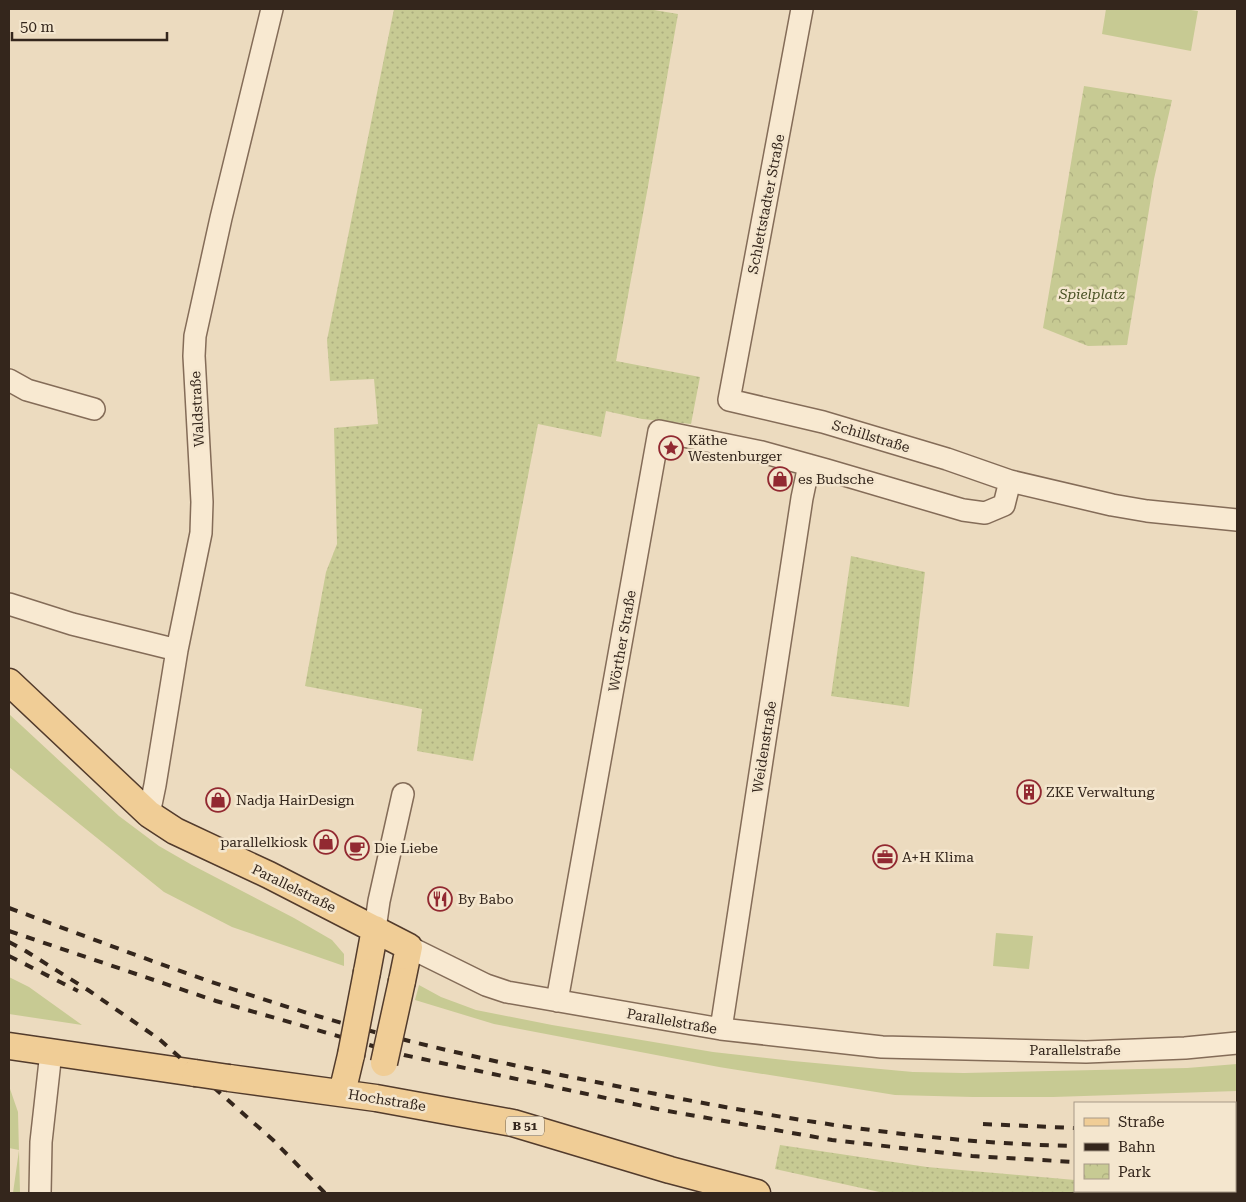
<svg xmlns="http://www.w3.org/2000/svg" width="1246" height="1202" font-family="'Roboto Serif',serif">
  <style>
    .grass { fill: #c7ca93 }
    .park { fill: url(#park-crowns) }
    .garden { fill: url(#garden-dots) }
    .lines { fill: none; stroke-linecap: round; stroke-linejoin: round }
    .minor-casing { stroke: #846c58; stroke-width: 24 }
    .major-casing { stroke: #523b2c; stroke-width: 29 }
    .minor { stroke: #f8e9d1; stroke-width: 21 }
    .major { stroke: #f0cd96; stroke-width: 26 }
    .rail { stroke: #34261c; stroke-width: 4; stroke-dasharray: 9 9; stroke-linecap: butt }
    .major-bridge-casing { stroke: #523b2c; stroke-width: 29; stroke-linecap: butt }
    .major-bridge { stroke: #f0cd96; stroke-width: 26 }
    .labels { text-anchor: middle; stroke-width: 5; stroke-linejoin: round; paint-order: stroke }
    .shield { fill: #f4e6ce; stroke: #6e6051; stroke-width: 1 }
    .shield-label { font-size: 12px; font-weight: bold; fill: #34261c }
    .street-label { font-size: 14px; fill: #34261c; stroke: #f4e6ce }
    .park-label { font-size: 14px; font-style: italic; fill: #485023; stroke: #f4e6ce }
    .poi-label { font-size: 14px; fill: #34261c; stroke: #f4e6ce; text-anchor: start }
  </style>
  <defs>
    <pattern id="park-crowns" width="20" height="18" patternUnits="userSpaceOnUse" patternTransform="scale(1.25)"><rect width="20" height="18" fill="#c7ca93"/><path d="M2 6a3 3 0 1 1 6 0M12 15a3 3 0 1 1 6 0" fill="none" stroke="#acad7e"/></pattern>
    <pattern id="garden-dots" width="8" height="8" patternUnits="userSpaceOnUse" patternTransform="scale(1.25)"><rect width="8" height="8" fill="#c7ca93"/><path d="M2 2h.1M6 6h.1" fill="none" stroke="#acad7e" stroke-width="1.8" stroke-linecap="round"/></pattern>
  </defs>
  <rect width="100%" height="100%" fill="#ecdbbf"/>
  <!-- grass -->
  <path class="grass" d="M1106,9H1184L1198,11L1191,51L1102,34Z
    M9,714L119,816L159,846L192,865L294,918L332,940L344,954V966L232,927L164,892L9,767Z
    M996,933L1033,936L1029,969L993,966Z
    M9,977L29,987L82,1025L9,1014Z
    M419,985L441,997L476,1010L552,1025L713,1052L793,1061L913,1072L964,1073L1187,1068L1237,1064V1091L1053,1097H973L895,1095L719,1067L494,1024L415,1000Z
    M9,1086L18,1112L20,1193H13L19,1150L9,1148Z"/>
  <!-- park -->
  <path class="park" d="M1084,86L1172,100L1154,179L1127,345L1088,346L1043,328Z"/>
  <!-- garden -->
  <path class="garden" d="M394,9H648L678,14L647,192L616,361L700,377L691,424L642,419L606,411L601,437L538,424L473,761L417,751L422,709L305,686L326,572L337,544L334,428L378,424L374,379L330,381L327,340Z
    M851,556L925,572L909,707L831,696Z
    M780,1145L927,1167L1075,1180V1191H1235V1177H1237V1193H884L775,1169Z"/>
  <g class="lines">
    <!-- minor casing -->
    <g class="minor-casing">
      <path id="minor" d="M802,9L729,400L823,422L947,459L1010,481L1112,505L1147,511L1237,520
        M9,380L27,390L94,409
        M9,604L72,624L177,650
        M149,814L155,785L177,650L201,533L202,502L194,356L195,336L221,218L272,9
        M375,929L379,901L403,794
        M409,947L486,985L507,992L721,1029L882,1047L1086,1052L1185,1048L1237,1043
        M557,1001L659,431L762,452L827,470L963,510L985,513L1004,505L1010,481
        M721,1029L802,498L809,465
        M40,1193L41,1142L51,1052"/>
    </g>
    <!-- major casing -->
    <g class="major-casing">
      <path id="major" d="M9,682L149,814L175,831L269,875L409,947L402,981
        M367,972L375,929
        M9,1046L195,1073
        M229,1078L376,1098L513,1123L670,1170L757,1193
        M342,1093L351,1055"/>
    </g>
    <!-- minor -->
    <use href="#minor" class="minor"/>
    <!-- major -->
    <use href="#major" class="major"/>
    <!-- rail -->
    <path class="rail" d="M9,908C112,946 215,986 321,1017C416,1045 514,1066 611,1085C764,1116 918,1143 1075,1146
      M9,931L216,1001L404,1055L662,1110L832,1140L972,1156L1075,1162
      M9,942L24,950L88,990L159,1039L273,1140L325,1193
      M9,956L78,991
      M983,1124L1075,1128
      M1235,1124H1237
      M1235,1140H1237
      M1235,1155H1237"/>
    <!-- major-bridge casing -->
    <g class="major-bridge-casing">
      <path id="major-bridge" d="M351,1055L367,972
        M384,1063L402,981
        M195,1073L229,1078"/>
    </g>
    <!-- major-bridge -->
    <use href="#major-bridge" class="major-bridge"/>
  </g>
  <!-- icons -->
  <defs>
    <g id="sight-ring" transform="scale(1.25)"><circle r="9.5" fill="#f4e6ce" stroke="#922931" stroke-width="1.5"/><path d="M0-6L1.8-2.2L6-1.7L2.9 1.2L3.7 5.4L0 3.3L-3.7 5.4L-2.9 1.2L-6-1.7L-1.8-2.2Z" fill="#922931"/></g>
    <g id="shop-ring" transform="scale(1.25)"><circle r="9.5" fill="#f4e6ce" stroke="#922931" stroke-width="1.5"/><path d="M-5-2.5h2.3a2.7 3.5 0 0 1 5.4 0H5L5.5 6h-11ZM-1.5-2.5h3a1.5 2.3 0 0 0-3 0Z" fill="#922931"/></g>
    <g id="building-ring" transform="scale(1.25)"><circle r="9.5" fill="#f4e6ce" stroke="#922931" stroke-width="1.5"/><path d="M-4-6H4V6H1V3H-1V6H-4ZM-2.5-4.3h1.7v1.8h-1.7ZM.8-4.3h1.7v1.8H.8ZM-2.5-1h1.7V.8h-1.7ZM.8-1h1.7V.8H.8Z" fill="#922931"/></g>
    <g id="cafe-ring" transform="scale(1.25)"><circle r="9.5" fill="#f4e6ce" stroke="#922931" stroke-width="1.5"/><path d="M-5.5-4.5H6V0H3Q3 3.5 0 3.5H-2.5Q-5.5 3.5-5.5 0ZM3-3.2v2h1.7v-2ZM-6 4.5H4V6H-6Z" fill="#922931"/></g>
    <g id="office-ring" transform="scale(1.25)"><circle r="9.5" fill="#f4e6ce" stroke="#922931" stroke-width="1.5"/><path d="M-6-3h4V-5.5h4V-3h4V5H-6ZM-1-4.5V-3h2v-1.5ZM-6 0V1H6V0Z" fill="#922931"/></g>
    <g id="restaurant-ring" transform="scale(1.25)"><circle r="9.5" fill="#f4e6ce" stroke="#922931" stroke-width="1.5"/><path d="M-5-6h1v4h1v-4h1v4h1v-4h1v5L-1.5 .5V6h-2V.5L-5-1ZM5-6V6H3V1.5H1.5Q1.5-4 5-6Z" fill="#922931"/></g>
  </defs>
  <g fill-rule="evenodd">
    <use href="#sight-ring" x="671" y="448"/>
    <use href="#shop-ring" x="780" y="479"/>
    <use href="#building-ring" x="1029" y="792"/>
    <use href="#shop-ring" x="218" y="800"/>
    <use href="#shop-ring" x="326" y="842"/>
    <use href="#cafe-ring" x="357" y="848"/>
    <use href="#office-ring" x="885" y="857"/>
    <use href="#restaurant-ring" x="440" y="899"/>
  </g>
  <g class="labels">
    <!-- shield labels -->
    <rect class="shield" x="506" y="1116.5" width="38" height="19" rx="4"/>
    <g class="shield-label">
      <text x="525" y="1130">B 51</text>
    </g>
    <!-- street labels -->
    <g class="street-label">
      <text transform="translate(766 204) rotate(-79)" y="5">Schlettstadter Straße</text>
      <text transform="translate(197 409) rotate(-93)" y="5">Waldstraße</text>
      <text transform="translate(871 436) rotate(17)" y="5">Schillstraße</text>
      <text transform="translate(622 641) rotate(-80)" y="5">Wörther Straße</text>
      <text transform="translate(764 747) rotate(-81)" y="5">Weidenstraße</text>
      <text transform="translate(294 888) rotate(26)" y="5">Parallelstraße</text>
      <text transform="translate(672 1021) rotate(10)" y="5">Parallelstraße</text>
      <text x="1075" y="1055">Parallelstraße</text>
      <text transform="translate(387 1100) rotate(9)" y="5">Hochstraße</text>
    </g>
    <!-- park labels -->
    <g class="park-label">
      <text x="1092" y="299">Spielplatz</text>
    </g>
    <!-- poi labels -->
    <g class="poi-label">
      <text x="688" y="445">Käthe<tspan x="688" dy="16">Westenburger</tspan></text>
      <text x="798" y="484">es Budsche</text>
      <text x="1046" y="797">ZKE Verwaltung</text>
      <text x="236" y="805">Nadja HairDesign</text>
      <text x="308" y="847" text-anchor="end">parallelkiosk</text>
      <text x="374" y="853">Die Liebe</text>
      <text x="902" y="862">A+H Klima</text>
      <text x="458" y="904">By Babo</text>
    </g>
  </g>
  <!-- border -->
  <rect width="1246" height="1202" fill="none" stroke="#34261c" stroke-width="20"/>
  <!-- legend -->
  <rect x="1074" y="1102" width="162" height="90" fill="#f4e6ce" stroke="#a79987"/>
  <rect x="1084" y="1118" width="25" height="8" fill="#f0cd96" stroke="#a79987"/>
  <text x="1118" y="1127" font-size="15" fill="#34261c">Straße</text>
  <rect x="1084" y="1143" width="25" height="8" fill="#34261c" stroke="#a79987"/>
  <text x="1118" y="1152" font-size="15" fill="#34261c">Bahn</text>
  <rect x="1084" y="1164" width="25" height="15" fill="url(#park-crowns)" stroke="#a79987"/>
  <text x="1118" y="1177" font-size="15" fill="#34261c">Park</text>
  <!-- scale -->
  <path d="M12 32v8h155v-8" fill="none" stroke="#34261c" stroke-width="2.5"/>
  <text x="20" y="32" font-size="15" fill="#34261c" stroke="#f4e6ce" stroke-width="4" paint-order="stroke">50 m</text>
</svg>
